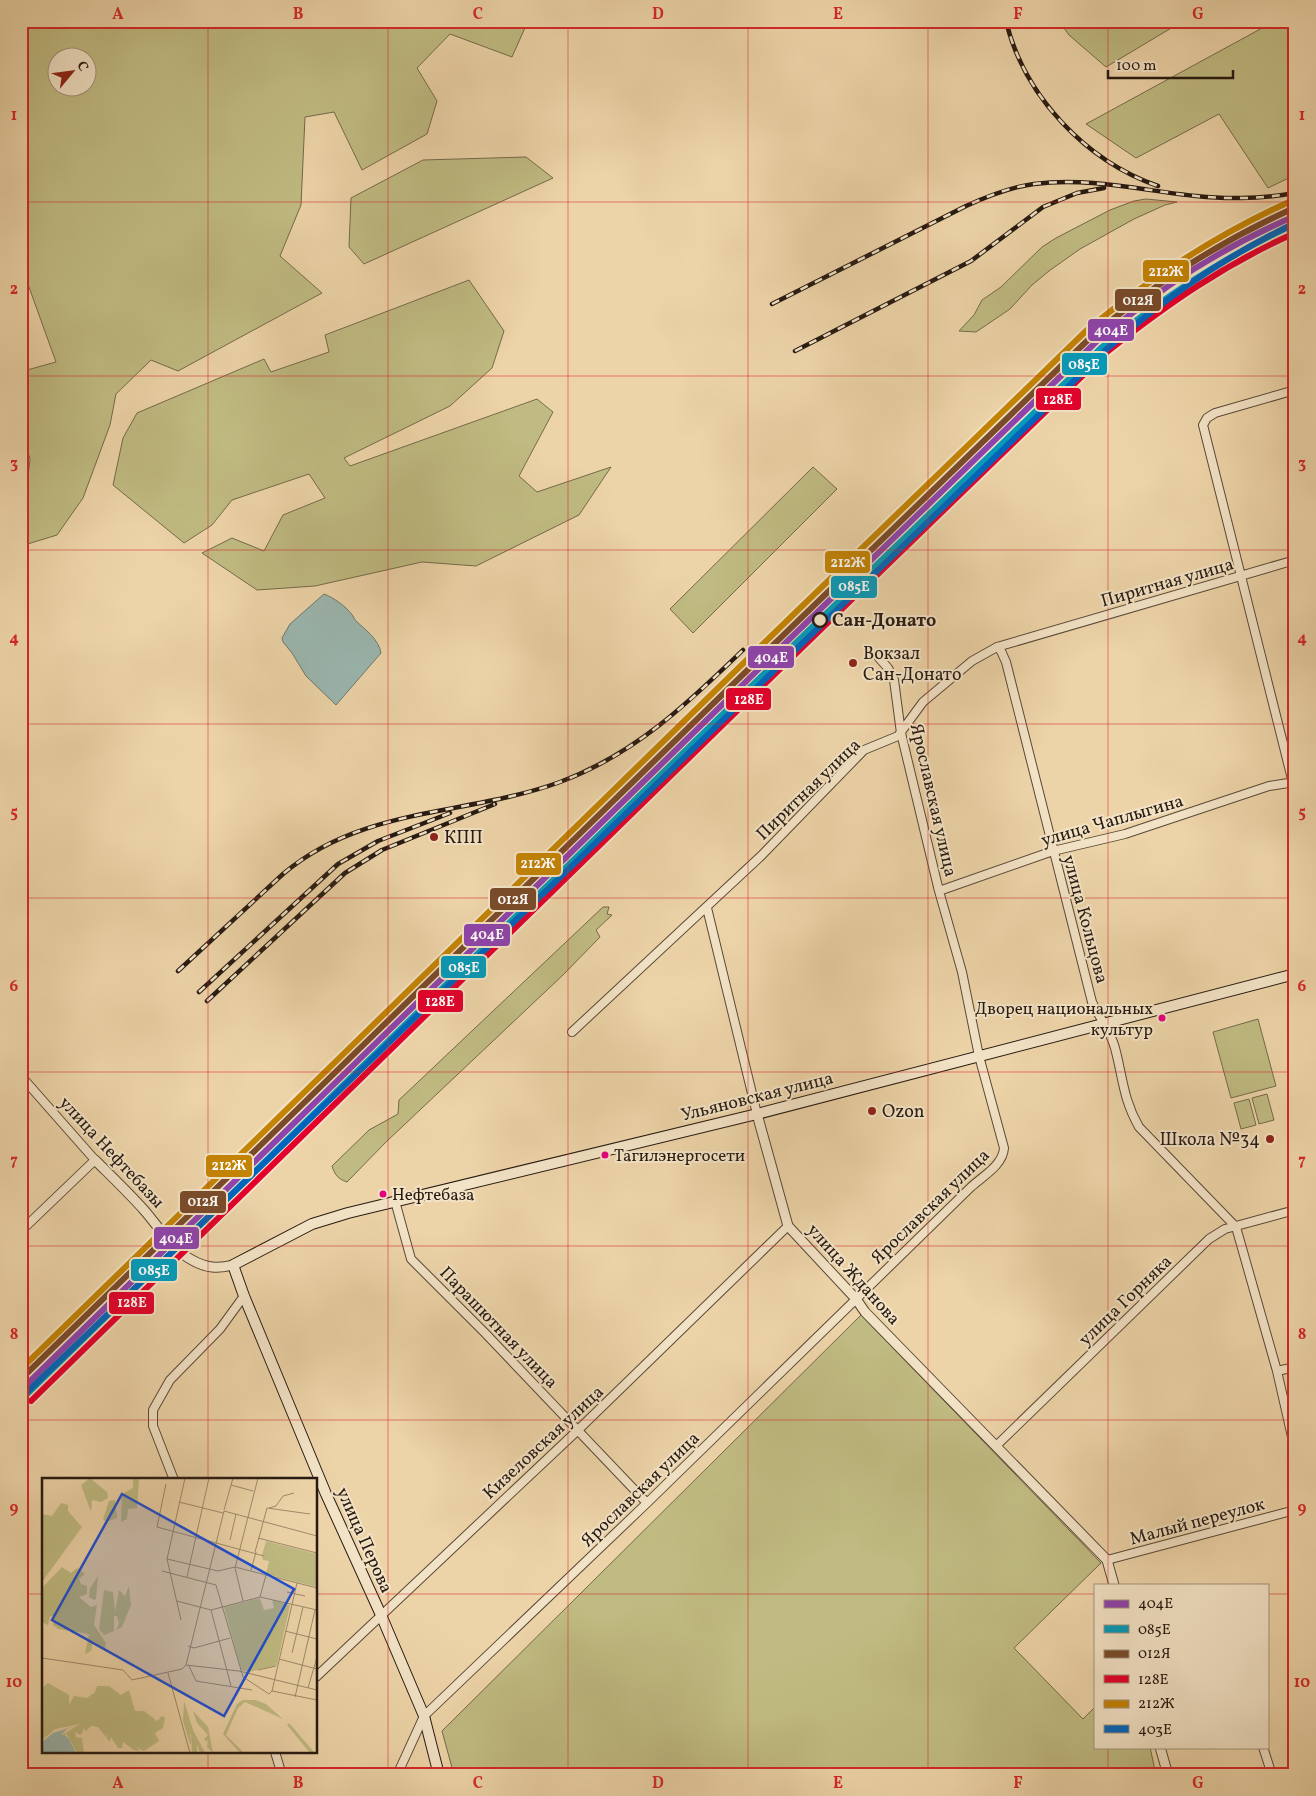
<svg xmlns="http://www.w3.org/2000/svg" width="1316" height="1796" font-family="Vollkorn,serif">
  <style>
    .green { fill: #c0bb82; stroke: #746a4a; fill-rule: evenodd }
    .water { fill: #9bb7b0; stroke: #6d7871 }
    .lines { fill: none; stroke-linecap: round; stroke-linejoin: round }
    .minor-casing { stroke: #584838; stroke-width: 10 }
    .tertiary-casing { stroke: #584838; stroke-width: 11 }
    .secondary-casing { stroke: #271a12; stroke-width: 12 }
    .minor { stroke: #f3e3c6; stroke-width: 8 }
    .tertiary { stroke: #f3e3c6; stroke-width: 9 }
    .secondary { stroke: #f3e3c6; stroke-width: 10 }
    .rail-casing { stroke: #271a12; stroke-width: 4.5 }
    .rail { stroke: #f3e3c6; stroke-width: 2.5; stroke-dasharray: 8; stroke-linecap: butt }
    .rail-1-casing { stroke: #f3e3c6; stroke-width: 10 }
    .rail-2-casing { stroke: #f3e3c6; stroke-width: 10 }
    .rail-3-casing { stroke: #f3e3c6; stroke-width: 10 }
    .rail-4-casing { stroke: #f3e3c6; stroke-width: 10 }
    .rail-5-casing { stroke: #f3e3c6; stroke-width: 10 }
    .rail-6-casing { stroke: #f3e3c6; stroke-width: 10 }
    .rail-1 { stroke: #8e44ad; stroke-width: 6 }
    .rail-2 { stroke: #049bbb; stroke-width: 6 }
    .rail-3 { stroke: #7a4b2a; stroke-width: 6 }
    .rail-4 { stroke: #e4002b; stroke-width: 6 }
    .rail-5 { stroke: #c38304; stroke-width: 6 }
    .rail-6 { stroke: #0065bd; stroke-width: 6 }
    .grid { fill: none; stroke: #d62828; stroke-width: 1; stroke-opacity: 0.55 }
    .stop-dot { fill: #f3e3c6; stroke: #271a12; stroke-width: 2.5 }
    .poi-dot { fill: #8f2418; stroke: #f3e3c6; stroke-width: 2 }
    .bus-dot { fill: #e5007d; stroke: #f3e3c6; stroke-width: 2 }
    .labels { text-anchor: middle; stroke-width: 4; stroke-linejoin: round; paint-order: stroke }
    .bus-label { font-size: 17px; fill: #271a12; stroke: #f3e3c6; text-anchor: start }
    .street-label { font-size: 18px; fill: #271a12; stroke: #f3e3c6 }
    .stop-label { font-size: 18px; font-weight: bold; fill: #271a12; stroke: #f3e3c6; text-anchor: start }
    .poi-label { font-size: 18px; fill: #271a12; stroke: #f3e3c6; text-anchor: start }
    .inset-road { fill: none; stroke: #9e8a6c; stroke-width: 1 }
    .view { fill: #1d4ed8; fill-opacity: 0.15; stroke: #1d4ed8; stroke-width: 2.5 }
    .inset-edge { fill: none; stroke: #271a12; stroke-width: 2.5 }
    .line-badge { stroke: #f3e3c6; stroke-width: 2 }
    .badge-label { font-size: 14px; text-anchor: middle; font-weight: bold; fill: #fff }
    .neatline { fill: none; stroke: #d62828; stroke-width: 2 }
    .grid-label { font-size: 16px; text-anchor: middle; font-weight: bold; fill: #d62828 }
  </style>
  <rect width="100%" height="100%" fill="#edd4a8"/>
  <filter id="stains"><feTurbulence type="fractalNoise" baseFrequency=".004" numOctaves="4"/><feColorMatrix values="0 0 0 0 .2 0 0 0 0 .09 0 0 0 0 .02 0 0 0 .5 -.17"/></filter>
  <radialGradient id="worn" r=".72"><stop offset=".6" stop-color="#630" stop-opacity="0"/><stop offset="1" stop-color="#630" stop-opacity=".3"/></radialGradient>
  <!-- green -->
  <path class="green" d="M21,21H528L512,57L450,34L417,68L437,101L427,134L362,170L334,112L305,117L301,205L280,256L322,293L178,371L151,360L116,394L110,425L83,498L57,535L21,546V515L24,512L30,459L21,430V368L27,370L56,362L21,265ZM58,58H88V88H58Z
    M1059,21H1183L1106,67L1069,35Z
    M1275,21H1295V175L1268,188L1219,114L1136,158L1086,124Z
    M526,157L553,178L364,264L349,247L351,198L423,160Z
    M1146,199L1177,202L1165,205L1134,219L1080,249L1049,271L1032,285L1010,309L976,332L959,331L974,315L982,300L1001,287L1042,247L1056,238L1110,210L1134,201Z
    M469,280L504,331L492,368L450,406L344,458L350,466L537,399L553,412L519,476L537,492L611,467L579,515L476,566L422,562L315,586L257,590L202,553L232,538L264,551L283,515L325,498L309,474L232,500L212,525L184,543L113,485L123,438L137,413L264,359L271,372L329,352L325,335Z
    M813,467L837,489L693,633L670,609Z
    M603,907H609L607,914L612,915L596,930L600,937L563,975L386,1142L347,1182C338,1179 335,1175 332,1166L369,1130L398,1114L399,1100Z
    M1258,1019L1276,1086L1231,1098L1213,1032Z
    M1267,1094L1274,1120L1259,1124L1252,1098Z
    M1249,1099L1256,1125L1241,1129L1234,1103Z
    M861,1315L1101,1563L1014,1648L1083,1719L1095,1707V1747H1150L1156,1775H454L442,1731Z"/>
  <!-- water -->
  <path class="water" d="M324,594C334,598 346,606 353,616C354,618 355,620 357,622C366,630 379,640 381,653L336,705L306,676L292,653L283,642L282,638L290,624Z"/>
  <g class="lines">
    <!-- minor casing -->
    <g class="minor-casing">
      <path id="minor" d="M1295,390L1215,413L1207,418L1203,425L1295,791
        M997,647L1001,651L1006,662L1092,1002C1099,1017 1111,1032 1115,1048C1123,1078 1123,1099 1139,1127L1236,1227L1277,1371L1295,1450
        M939,891L1053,851L1125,834L1269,786L1295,782
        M707,908L757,1114
        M572,1032L761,856L864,750L898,736L923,702L972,661L997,647L1295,560
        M21,1076L95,1160L21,1231
        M395,1201L411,1259L485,1333L647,1503
        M1277,1371L1295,1367
        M996,1446L1209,1239L1225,1229L1295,1210
        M174,1480L153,1426V1410L170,1380L220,1329L244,1296
        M1107,1560L1295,1510
        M316,1677L578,1430L788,1226
        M1263,1747L1272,1775
        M275,1752L282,1775
        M397,1775L424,1716L647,1503L971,1187C983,1176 1003,1165 1004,1148L979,1056L962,972L939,891L901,733L894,680L888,668L879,658"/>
    </g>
    <!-- tertiary casing -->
    <g class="tertiary-casing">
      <path id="tertiary" d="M757,1114L788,1226L856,1299L865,1312L1107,1560L1114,1585
        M95,1160C111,1176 128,1192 144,1210C158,1226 173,1250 192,1260C206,1268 218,1269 233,1265
        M1160,1747L1168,1775"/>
    </g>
    <!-- secondary casing -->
    <g class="secondary-casing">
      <path id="secondary" d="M439,1775L424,1716L381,1615L326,1494L244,1296L233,1265L312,1224L348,1213L757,1114L1295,974"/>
    </g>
    <!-- minor -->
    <use href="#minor" class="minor"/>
    <!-- tertiary -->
    <use href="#tertiary" class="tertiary"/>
    <!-- secondary -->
    <use href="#secondary" class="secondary"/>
    <!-- rail casing -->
    <g class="rail-casing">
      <path id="rail" d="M1006,21C1024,96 1086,161 1158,186
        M772,304L966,206C988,196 1010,187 1034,184C1106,175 1172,200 1242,198C1260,198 1277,196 1295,193
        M795,351L971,261L1043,207L1077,193L1104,188
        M178,971L283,874C363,806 467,816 560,782C635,754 687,704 743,650
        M199,992L338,864L378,841L450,813
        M207,1001L345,873L382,850L495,804
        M21,1407L71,1357L131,1292"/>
    </g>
    <!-- rail -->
    <use href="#rail" class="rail"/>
    <!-- rail-1 casing -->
    <g class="rail-1-casing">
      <path id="rail-1" d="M21,1390L771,657L1097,341C1133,312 1169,283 1209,260C1237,243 1265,229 1295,216"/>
    </g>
    <!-- rail-2 casing -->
    <g class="rail-2-casing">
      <path id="rail-2" d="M26,1395L776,662L1102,347C1164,297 1222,258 1295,224"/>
    </g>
    <!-- rail-3 casing -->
    <g class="rail-3-casing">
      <path id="rail-3" d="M21,1379L766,652L1092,336C1156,283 1217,243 1292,209"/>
    </g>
    <!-- rail-4 casing -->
    <g class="rail-4-casing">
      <path id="rail-4" d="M31,1401L781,668L1107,352C1167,304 1225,264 1295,233"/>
    </g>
    <!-- rail-5 casing -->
    <g class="rail-5-casing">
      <path id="rail-5" d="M21,1369L761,646L1087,330C1150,278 1214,236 1289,202"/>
    </g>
    <!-- rail-6 casing -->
    <g class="rail-6-casing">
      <path id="rail-6" d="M21,1398L1107,349C1164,298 1226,256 1295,223"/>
    </g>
    <!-- rail-1 -->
    <use href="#rail-1" class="rail-1"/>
    <!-- rail-2 -->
    <use href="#rail-2" class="rail-2"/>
    <!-- rail-3 -->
    <use href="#rail-3" class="rail-3"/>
    <!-- rail-4 -->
    <use href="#rail-4" class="rail-4"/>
    <!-- rail-5 -->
    <use href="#rail-5" class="rail-5"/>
    <!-- rail-6 -->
    <use href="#rail-6" class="rail-6"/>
  </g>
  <!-- grid -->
  <path class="grid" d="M208,21V1480M388,21V1775M568,21V1775M748,21V1775M928,21V1775M1108,21V1585M21,202H1295M21,376H1295M21,550H1295M21,724H1295M21,898H1295M21,1072H1295M21,1246H1295M21,1420H1295M21,1594H44M316,1594H1095M1267,1594H1295M1108,1747V1775M208,1752V1775"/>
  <!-- markers -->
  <circle class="stop-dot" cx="820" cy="620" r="7"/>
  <g class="poi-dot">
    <circle cx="853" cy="663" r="5"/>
    <circle cx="434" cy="837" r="5"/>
    <circle cx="872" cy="1111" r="5"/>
    <circle cx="1270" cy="1139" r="5"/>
  </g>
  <g class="bus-dot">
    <circle cx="1162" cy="1018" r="4.5"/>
    <circle cx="605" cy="1155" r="4.5"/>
    <circle cx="383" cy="1194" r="4.5"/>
  </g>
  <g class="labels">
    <!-- bus labels -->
    <g class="bus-label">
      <text x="1153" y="1014" text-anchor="end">Дворец национальных<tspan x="1153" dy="21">культур</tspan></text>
      <text x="614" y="1161">Тагилэнергосети</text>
      <text x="392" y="1200">Нефтебаза</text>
    </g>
    <!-- street labels -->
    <g class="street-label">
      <text transform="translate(1167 582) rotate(-16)" y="6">Пиритная улица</text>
      <text transform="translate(808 789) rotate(-44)" y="6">Пиритная улица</text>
      <text transform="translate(934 800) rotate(77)" y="6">Ярославская улица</text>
      <text transform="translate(1112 820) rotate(-16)" y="6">улица Чаплыгина</text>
      <text transform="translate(1086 919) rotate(75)" y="6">улица Кольцова</text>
      <text transform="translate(757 1096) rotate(-14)" y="6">Ульяновская улица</text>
      <text transform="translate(112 1152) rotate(47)" y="6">улица Нефтебазы</text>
      <text transform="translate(930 1206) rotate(-44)" y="6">Ярославская улица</text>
      <text transform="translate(854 1274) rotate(48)" y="6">улица Жданова</text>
      <text transform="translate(1125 1300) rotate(-44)" y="6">улица Горняка</text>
      <text transform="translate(499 1327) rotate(46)" y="6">Парашютная улица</text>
      <text transform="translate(543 1442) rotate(-43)" y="6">Кизеловская улица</text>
      <text transform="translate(640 1489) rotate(-44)" y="6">Ярославская улица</text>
      <text transform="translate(1197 1521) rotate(-15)" y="6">Малый переулок</text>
      <text transform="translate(365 1540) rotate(66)" y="6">улица Перова</text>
    </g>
    <!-- stop labels -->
    <g class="stop-label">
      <text x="832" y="626">Сан-Донато</text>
    </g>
    <!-- poi labels -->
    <g class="poi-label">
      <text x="863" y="659">Вокзал<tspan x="863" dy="21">Сан-Донато</tspan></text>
      <text x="444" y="843">КПП</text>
      <text x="882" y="1117">Ozon</text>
      <text x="1260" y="1145" text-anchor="end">Школа №34</text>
    </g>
  </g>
  <!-- overview -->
  <g transform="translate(42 1478)">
    <rect width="275" height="275" fill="#edd4a8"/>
    <path d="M48,0L65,14L66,20L59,24L50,22L49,34L39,7ZM91,0L97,2L95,30L86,31L85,41L79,44L80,16L91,10ZM73,22L75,40L64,44L61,41L67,23ZM19,25L26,27V33L40,49L0,104V36L10,38ZM224,63L275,76V109L224,96L227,83L221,82L220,77ZM20,89L29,95L35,90L43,96L37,101L39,106L45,108V116L37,119L49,129L55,127L52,147L64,165L63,171L51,163L49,173L43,176L47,156L16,151L11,147V138H8L6,147L0,144V110ZM56,98L54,121L52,122L47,119L48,110ZM87,108L89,127L80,149L74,152L77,146L75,138H72V153L62,157L57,151L62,112L71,114L73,133L77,112L83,118ZM218,120L222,132L232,130L230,122L248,127L235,187L207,194L199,192L182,129ZM6,205L27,217V227L32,218L45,220L53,214L55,208H67L79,217L87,212L93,233H102L115,243L120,238L123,240L121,250L113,255L117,263L102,273L94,269L98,273L92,272L81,264L80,270H76L69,259L68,263L65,261L64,254V259L56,249L49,248L44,253L42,250L39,257L33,254L34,259L40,260L42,274L35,275L24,255L20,260V257L38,246L13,251L0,262V210ZM201,222H214L224,226L241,241L203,224L196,230L184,257L202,275H198L181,256L195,226ZM142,223L151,252L163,275H158L155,266V275H150L149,257L148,255L149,264L148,266L141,243ZM151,233L166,249L171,275L165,269L166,260L165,264L162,261L166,257L155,245ZM247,245L273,275H268L245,247Z" fill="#c0bb82"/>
    <path d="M36,247L25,251L20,256V259L22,256L27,261L34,275H0V264L11,255Z" fill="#9bb7b0"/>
    <path class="inset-road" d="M124,6L115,49L222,78M189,7L211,13M137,24L181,35M225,30L268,36M227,30L234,28L241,18L252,15M182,32L191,0M275,58L182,33L144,187L197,193L275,212M216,60L275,75M188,62L194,36M213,74L225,30M125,81L176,93L193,89L275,110M209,92L214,74M120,93L174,107L201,199L227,216L230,213L275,222M145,99L167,0M245,114L263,118M218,119L224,97M135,123L169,132L218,119L275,132M201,123L193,90L216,0M169,132L189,208M139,142L125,81L143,0M243,153L275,161M146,168L152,170L188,160M250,175L261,129M0,180L81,192L90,202L140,191L144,187M237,181L275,191M147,188L154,203L210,212M216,192L234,188M126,195L148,275M266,210L275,179M230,213L255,105M253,219L273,132"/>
    <path class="view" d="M80,16L252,111L182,238L10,142Z"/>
    <rect width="275" height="275" class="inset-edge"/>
  </g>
  <g class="line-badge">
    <rect x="1142" y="259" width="48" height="24" rx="5" fill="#c38304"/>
    <rect x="1114" y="288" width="48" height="24" rx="5" fill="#7a4b2a"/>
    <rect x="1087" y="318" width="48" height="24" rx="5" fill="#8e44ad"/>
    <rect x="1061" y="352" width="47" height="24" rx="5" fill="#049bbb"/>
    <rect x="1035" y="387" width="47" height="24" rx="5" fill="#e4002b"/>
    <rect x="824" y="550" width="47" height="24" rx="5" fill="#c38304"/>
    <rect x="830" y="575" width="48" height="24" rx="5" fill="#049bbb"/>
    <rect x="747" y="645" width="48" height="24" rx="5" fill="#8e44ad"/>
    <rect x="725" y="687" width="47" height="24" rx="5" fill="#e4002b"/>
    <rect x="515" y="852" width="47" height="24" rx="5" fill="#c38304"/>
    <rect x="489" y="887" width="48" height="24" rx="5" fill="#7a4b2a"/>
    <rect x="463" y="923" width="48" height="24" rx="5" fill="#8e44ad"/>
    <rect x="440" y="955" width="47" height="24" rx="5" fill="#049bbb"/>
    <rect x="417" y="989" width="47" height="24" rx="5" fill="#e4002b"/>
    <rect x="205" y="1154" width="48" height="24" rx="5" fill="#c38304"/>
    <rect x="179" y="1190" width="48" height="24" rx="5" fill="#7a4b2a"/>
    <rect x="153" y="1226" width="47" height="24" rx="5" fill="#8e44ad"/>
    <rect x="130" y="1258" width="48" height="24" rx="5" fill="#049bbb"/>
    <rect x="108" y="1291" width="47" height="24" rx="5" fill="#e4002b"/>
  </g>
  <g class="badge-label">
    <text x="1166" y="276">212Ж</text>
    <text x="1138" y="305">012Я</text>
    <text x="1111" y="335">404Е</text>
    <text x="1084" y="369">085Е</text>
    <text x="1058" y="404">128Е</text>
    <text x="848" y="567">212Ж</text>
    <text x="854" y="591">085Е</text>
    <text x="771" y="662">404Е</text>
    <text x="749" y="704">128Е</text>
    <text x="538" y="868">212Ж</text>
    <text x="513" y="904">012Я</text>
    <text x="487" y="939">404Е</text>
    <text x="464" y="972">085Е</text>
    <text x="440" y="1006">128Е</text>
    <text x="229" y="1170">212Ж</text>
    <text x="203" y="1206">012Я</text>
    <text x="176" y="1243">404Е</text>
    <text x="154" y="1275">085Е</text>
    <text x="132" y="1307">128Е</text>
  </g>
  <!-- margin -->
  <rect width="1316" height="1796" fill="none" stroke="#edd4a8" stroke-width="55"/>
  <!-- legend -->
  <rect x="1094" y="1584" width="175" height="165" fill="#f3e3c6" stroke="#a1937e"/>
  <rect x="1104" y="1600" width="25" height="8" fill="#8e44ad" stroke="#a1937e"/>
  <text x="1138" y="1608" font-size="15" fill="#271a12">404Е</text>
  <rect x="1104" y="1625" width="25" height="8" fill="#049bbb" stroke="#a1937e"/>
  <text x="1138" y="1634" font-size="15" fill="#271a12">085Е</text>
  <rect x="1104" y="1650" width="25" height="8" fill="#7a4b2a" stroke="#a1937e"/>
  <text x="1138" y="1658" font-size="15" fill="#271a12">012Я</text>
  <rect x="1104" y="1675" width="25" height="8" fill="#e4002b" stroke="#a1937e"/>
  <text x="1138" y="1684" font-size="15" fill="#271a12">128Е</text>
  <rect x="1104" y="1700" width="25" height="8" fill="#c38304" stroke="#a1937e"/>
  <text x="1138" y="1708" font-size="15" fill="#271a12">212Ж</text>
  <rect x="1104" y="1725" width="25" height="8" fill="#0065bd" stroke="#a1937e"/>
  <text x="1138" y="1734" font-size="15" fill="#271a12">403Е</text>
  <!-- north arrow -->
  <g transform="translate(72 72) rotate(61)"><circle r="24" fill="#f3e3c6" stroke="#a1937e"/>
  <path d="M0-4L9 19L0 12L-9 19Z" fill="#8f2418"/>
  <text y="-8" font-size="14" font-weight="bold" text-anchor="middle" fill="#271a12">С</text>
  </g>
  <!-- scale -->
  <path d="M1108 70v8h125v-8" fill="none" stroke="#271a12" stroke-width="2.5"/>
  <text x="1116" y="70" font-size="15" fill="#271a12" stroke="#f3e3c6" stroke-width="4" paint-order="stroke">100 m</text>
  <rect x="28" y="28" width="1260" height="1740" class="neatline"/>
  <g class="grid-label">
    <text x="118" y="19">A</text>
    <text x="298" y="19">B</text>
    <text x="478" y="19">C</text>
    <text x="658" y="19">D</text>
    <text x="838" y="19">E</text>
    <text x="1018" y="19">F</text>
    <text x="1198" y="19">G</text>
    <text x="14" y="120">1</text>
    <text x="1302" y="120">1</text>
    <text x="14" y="294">2</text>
    <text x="1302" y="294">2</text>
    <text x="14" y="468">3</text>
    <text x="1302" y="468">3</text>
    <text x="14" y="643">4</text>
    <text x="1302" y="643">4</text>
    <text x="14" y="817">5</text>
    <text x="1302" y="817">5</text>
    <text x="14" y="991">6</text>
    <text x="1302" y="991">6</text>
    <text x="14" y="1165">7</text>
    <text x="1302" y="1165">7</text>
    <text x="14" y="1339">8</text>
    <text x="1302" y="1339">8</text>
    <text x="14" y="1513">9</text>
    <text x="1302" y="1513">9</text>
    <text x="14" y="1687">10</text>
    <text x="1302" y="1687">10</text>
    <text x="118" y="1788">A</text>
    <text x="298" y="1788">B</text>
    <text x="478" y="1788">C</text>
    <text x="658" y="1788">D</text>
    <text x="838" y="1788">E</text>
    <text x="1018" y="1788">F</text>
    <text x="1198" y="1788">G</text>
  </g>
  <rect width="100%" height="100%" filter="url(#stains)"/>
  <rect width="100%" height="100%" fill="url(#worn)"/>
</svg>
